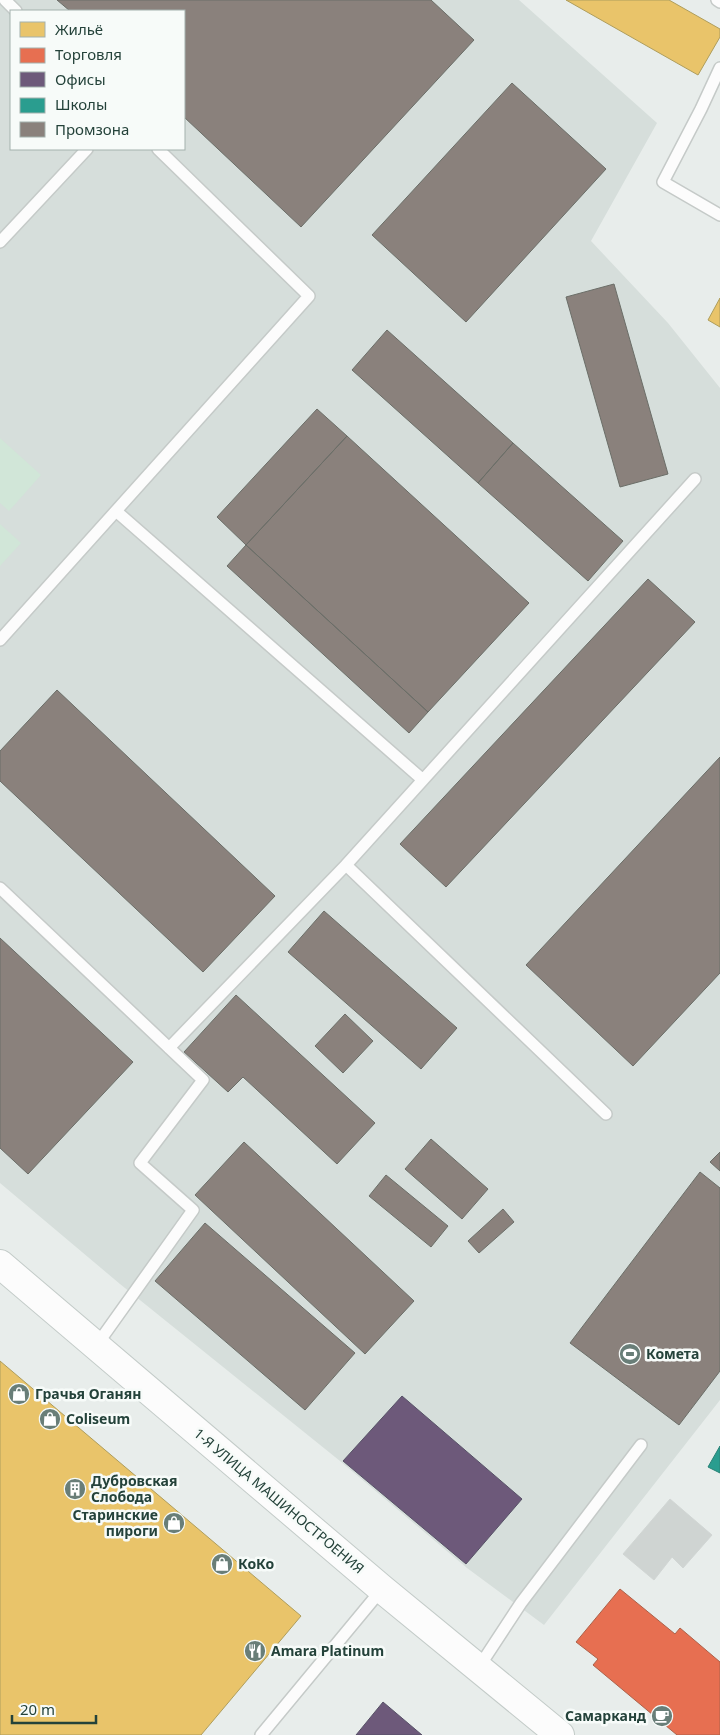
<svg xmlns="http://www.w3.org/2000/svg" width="720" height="1735" font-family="'Noto Sans',sans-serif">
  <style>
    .built { fill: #d6dedb; fill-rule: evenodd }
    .green { fill: #d1e6d8 }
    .homes { fill: #e9c46a; stroke: #ae9d5c }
    .shops { fill: #e76f51; stroke: #ac624a }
    .offices { fill: #6d597a; stroke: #575267 }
    .schools { fill: #2a9d8f; stroke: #288276 }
    .industry { fill: #8a817c; stroke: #6b6e68 }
    .building { fill: #cfd4d2; stroke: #d1d6d4 }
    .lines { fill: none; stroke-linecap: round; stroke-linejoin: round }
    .lane-casing { stroke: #c5cac8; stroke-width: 14 }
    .secondary-casing { stroke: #c3cbc8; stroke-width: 30 }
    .lane { stroke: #fcfcfc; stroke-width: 11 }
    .secondary { stroke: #fcfcfc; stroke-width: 28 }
    .labels { text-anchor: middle; stroke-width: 5; stroke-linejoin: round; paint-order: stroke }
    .poi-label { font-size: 14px; font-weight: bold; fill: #24423a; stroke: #f7fbf9; text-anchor: start }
    .street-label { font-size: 14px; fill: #24423a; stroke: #f7fbf9 }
  </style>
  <rect width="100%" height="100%" fill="#e8edeb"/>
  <!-- built -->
  <path class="built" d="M0,0H519L657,123L591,241L668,323L720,388V1400L544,1625L467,1568L340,1461L120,1284L0,1183ZM11,11H184V149H11Z"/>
  <!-- green -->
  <path class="green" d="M0,438L41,475L9,511L0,503Z
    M0,524L21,543L0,566Z"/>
  <!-- homes -->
  <path class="homes" d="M566,0H669L720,29V37L698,75Z
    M720,298V327L708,320Z
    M0,1361L301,1616L201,1735H0Z"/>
  <!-- shops -->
  <path class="shops" d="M620,1589L675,1634L680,1628L720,1662V1735H677L593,1665L598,1659L576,1642Z"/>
  <!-- offices -->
  <path class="offices" d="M402,1396L522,1499L466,1564L343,1461Z
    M383,1702L422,1735H356Z"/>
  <!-- schools -->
  <path class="schools" d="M720,1446V1473L708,1467Z"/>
  <!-- industry -->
  <path class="industry" d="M57,0H431L474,40L301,227L184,117V11H70Z
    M512,83L606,169L466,322L372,235Z
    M614,284L668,474L620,487L566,297Z
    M387,330L513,443L478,483L352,370Z
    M317,409L347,436L246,545L217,517Z
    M347,436L529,603L428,712L246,545Z
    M513,443L623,541L588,581L478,483Z
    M246,545L428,712L409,733L227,566Z
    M648,579L695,622L446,887L400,844Z
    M57,690L275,896L203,972L0,781V751Z
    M720,757V973L633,1066L526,965Z
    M324,911L457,1028L421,1069L288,952Z
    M0,938L133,1062L28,1174L0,1148Z
    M236,995L375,1123L337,1164L243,1077L228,1092L184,1052Z
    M345,1014L373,1041L343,1073L315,1046Z
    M431,1139L488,1189L462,1219L405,1169Z
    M244,1142L414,1301L365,1354L195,1195Z
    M720,1152V1171L710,1162Z
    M700,1172L720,1188V1371L679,1425L570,1343Z
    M386,1175L448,1226L431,1247L369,1196Z
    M503,1209L514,1222L479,1253L468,1241Z
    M205,1223L355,1353L305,1410L155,1281Z"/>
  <!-- building -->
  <path class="building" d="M670,1499L712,1535L683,1568L672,1557L654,1580L623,1554Z"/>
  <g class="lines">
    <!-- lane casing -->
    <g class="lane-casing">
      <path id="lane" d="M5,0L16,11
        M717,0L720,2
        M720,68L701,109L663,182L720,215
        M0,242L87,149
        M116,511L423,780
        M0,640L309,296L158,149
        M346,865L695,479
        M0,888L203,1080L140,1163L193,1210L96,1346
        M169,1048L346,865L606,1114
        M479,1667L521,1603L641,1445
        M261,1735L382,1589"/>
    </g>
    <!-- secondary casing -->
    <g class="secondary-casing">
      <path id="secondary" d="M0,1264L382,1589L560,1735"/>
    </g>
    <!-- lane -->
    <use href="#lane" class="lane"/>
    <!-- secondary -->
    <use href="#secondary" class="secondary"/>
  </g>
  <!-- icons -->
  <defs>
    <g id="stadium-disc" transform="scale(1.125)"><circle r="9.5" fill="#697e78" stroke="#f7fbf9"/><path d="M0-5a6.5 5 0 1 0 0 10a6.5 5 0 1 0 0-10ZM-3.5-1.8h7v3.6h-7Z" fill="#fff"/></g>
    <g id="shop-disc" transform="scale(1.125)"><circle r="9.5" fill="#697e78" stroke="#f7fbf9"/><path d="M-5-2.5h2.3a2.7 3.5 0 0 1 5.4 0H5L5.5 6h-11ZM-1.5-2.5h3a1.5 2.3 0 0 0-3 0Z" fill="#fff"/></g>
    <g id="building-disc" transform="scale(1.125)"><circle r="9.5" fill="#697e78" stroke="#f7fbf9"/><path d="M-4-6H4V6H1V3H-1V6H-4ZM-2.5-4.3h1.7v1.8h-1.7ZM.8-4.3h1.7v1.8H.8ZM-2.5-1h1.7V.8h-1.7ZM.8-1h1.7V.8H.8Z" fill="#fff"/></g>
    <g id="restaurant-disc" transform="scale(1.125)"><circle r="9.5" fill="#697e78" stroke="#f7fbf9"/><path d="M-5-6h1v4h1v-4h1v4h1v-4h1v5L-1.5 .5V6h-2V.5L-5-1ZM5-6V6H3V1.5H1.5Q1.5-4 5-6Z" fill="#fff"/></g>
    <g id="cafe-disc" transform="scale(1.125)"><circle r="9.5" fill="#697e78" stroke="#f7fbf9"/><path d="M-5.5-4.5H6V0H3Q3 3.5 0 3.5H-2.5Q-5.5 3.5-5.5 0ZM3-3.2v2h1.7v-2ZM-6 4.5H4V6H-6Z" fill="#fff"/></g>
  </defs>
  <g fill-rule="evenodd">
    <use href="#stadium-disc" x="630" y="1354"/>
    <use href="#shop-disc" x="19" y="1394"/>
    <use href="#shop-disc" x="50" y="1419"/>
    <use href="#building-disc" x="75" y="1489"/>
    <use href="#shop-disc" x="174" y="1523"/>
    <use href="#shop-disc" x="222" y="1564"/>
    <use href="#restaurant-disc" x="255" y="1651"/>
    <use href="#cafe-disc" x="662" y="1716"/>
  </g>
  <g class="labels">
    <!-- poi labels -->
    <g class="poi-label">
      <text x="646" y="1359">Комета</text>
      <text x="35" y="1399">Грачья Оганян</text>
      <text x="66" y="1424">Coliseum</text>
      <text x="91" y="1486">Дубровская<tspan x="91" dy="16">Слобода</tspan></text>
      <text x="158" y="1520" text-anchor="end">Старинские<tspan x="158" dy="16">пироги</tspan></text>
      <text x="238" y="1569">КоКо</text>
      <text x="271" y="1656">Amara Platinum</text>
      <text x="646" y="1721" text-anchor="end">Самарканд</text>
    </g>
    <!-- street labels -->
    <g class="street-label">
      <text transform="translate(279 1501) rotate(40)" y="5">1-Я УЛИЦА МАШИНОСТРОЕНИЯ</text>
    </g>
  </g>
  <!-- legend -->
  <rect x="10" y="10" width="175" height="140" fill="#f7fbf9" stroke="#a3b1ad"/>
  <rect x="20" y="22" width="25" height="15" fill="#e9c46a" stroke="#a3b1ad"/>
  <text x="55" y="35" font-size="15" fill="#24423a">Жильё</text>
  <rect x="20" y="48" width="25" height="15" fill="#e76f51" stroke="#a3b1ad"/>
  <text x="55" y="60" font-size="15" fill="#24423a">Торговля</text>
  <rect x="20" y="72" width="25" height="15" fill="#6d597a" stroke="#a3b1ad"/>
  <text x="55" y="85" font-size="15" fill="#24423a">Офисы</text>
  <rect x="20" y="98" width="25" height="15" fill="#2a9d8f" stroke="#a3b1ad"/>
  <text x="55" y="110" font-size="15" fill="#24423a">Школы</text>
  <rect x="20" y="122" width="25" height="15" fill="#8a817c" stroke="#a3b1ad"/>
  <text x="55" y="135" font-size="15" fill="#24423a">Промзона</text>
  <!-- scale -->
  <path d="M12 1715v8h84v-8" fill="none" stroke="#24423a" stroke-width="2.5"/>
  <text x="20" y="1715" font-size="15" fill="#24423a" stroke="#f7fbf9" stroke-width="4" paint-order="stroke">20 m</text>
</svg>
